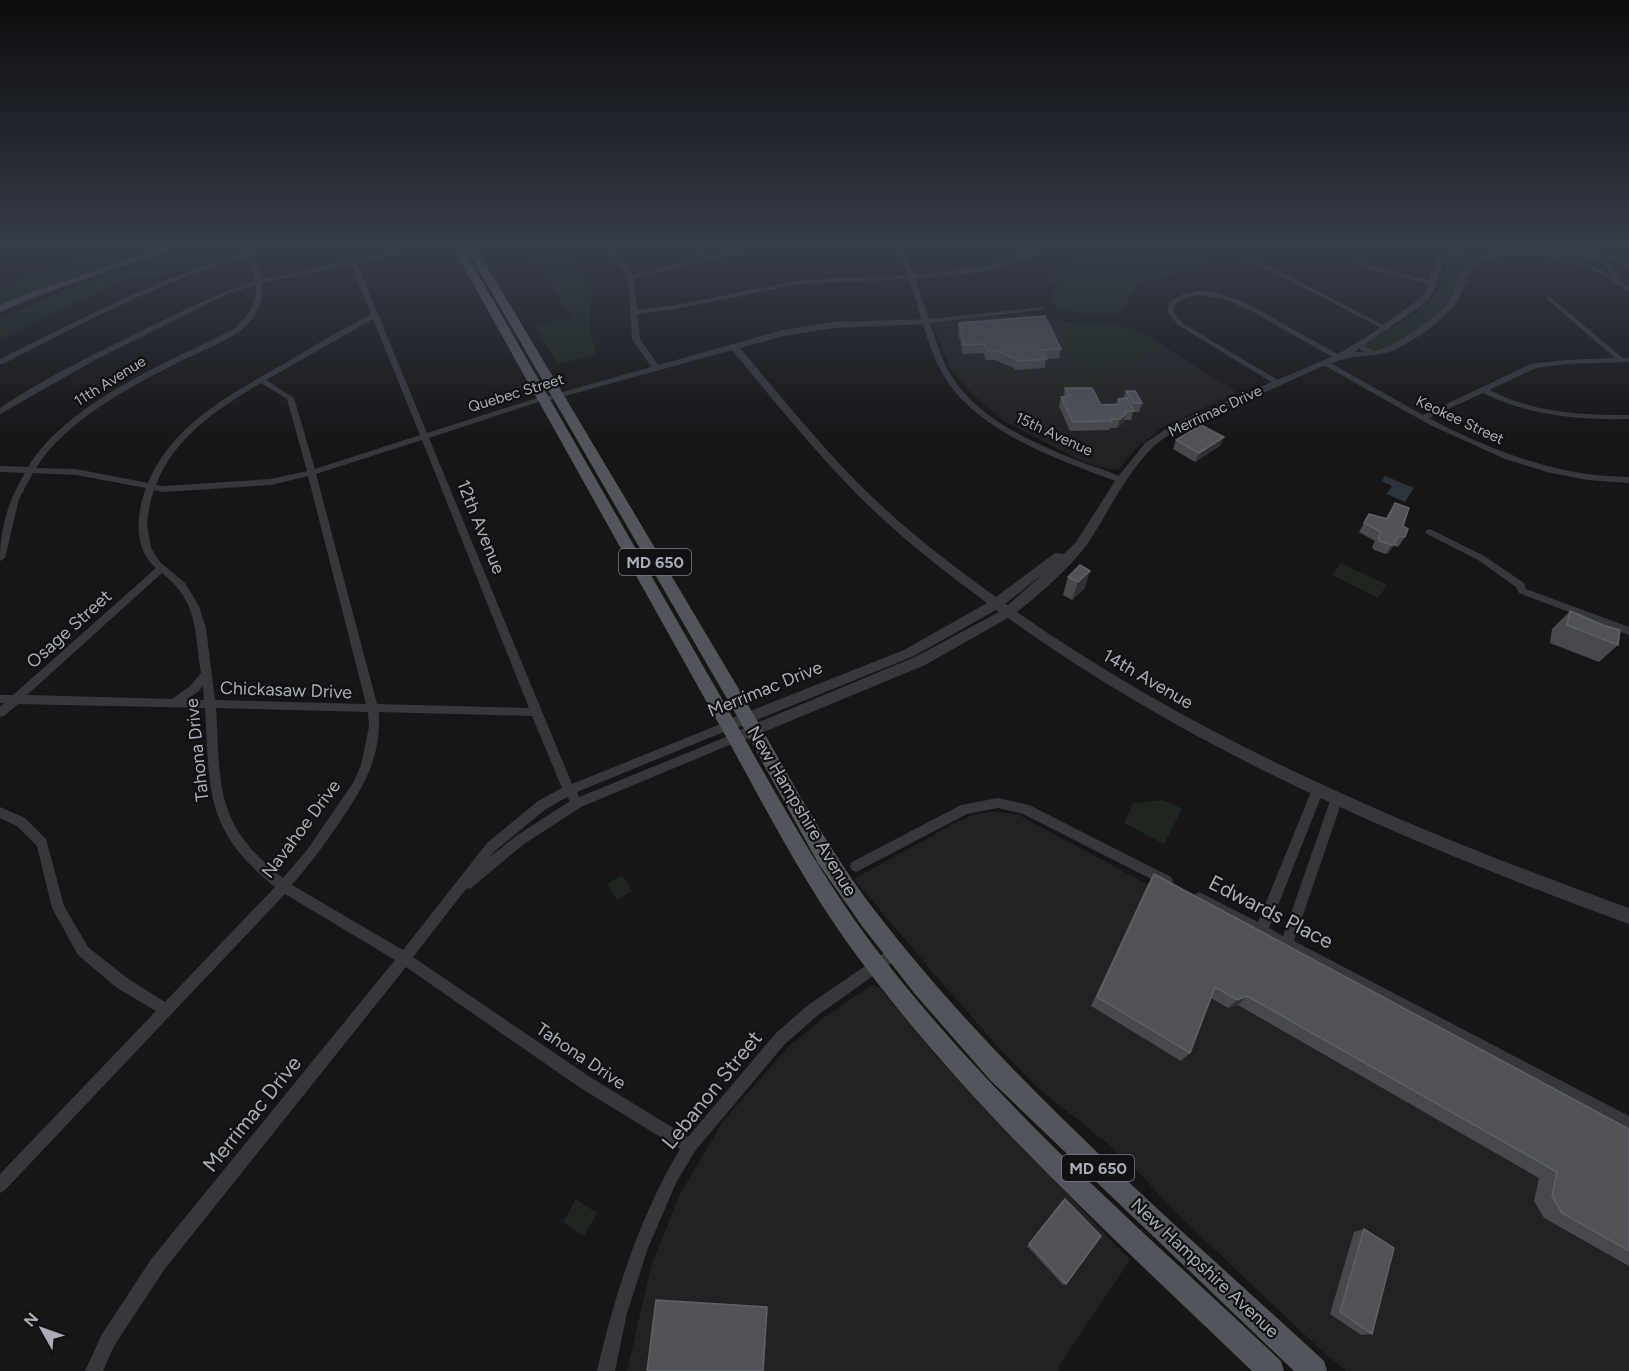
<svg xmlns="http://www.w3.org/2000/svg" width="1629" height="1371" font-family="Figtree,sans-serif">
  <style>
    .built { fill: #222225 }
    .green { fill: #1e261f }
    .water { fill: #2c353c }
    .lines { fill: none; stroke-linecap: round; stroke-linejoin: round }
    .minor { fill: #37383d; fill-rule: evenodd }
    .tertiary { fill: #37383d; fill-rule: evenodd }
    .secondary { fill: #45474d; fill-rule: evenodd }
    .primary { fill: #53555c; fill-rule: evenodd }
    .wall { fill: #47494d }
    .shaded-wall { fill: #2f3033 }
    .building { fill: #525359; stroke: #5f6168; stroke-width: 1.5 }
    .labels { text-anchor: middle; stroke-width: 4.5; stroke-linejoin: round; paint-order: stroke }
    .far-street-label { font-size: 15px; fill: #a8adb8; stroke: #111113 }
    .shield { fill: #111113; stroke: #7b7e86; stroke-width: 1.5 }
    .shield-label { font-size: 16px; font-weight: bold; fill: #a8adb8 }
    .street-label { font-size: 18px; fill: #a8adb8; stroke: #111113 }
    .near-street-label { font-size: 21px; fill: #a8adb8; stroke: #111113 }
  </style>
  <rect width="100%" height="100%" fill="#161618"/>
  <!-- built -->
  <path class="built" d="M1025,314L1072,324L1113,323L1141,332L1237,392L1162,428L1135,450L1119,469L1110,470L1081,461L1004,421L974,396L951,370L932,323Z
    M994,811L1019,815L1629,1145V1371H1346L1322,1351L1177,1214L1139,1173L1107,1143L1039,1089L998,1047L935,975L854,879L955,823L972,815Z
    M872,985L880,988L937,1057L1130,1260L1059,1366V1371H627L651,1267L680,1194L723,1121L789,1046L825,1017Z"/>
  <!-- green -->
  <path class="green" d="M57,248H100L116,262L81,273L0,305V289L21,276L82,260L80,251L63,253Z
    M193,248H247L162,276L129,278L0,339V318L79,285Z
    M521,248H568L590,280L592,293L589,313L590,332L597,354L558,364L535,326L571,317L533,258Z
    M1095,248H1209L1201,258L1209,266L1148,281L1134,291L1118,316L1056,310L1054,304L1047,301L1057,286L1045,281L1047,280L1045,278L1088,256Z
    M1476,248H1585L1594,255L1492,253C1483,255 1472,257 1466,263C1455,273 1459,286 1451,297C1441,313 1402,343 1384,349C1377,351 1372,350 1366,347V345C1386,331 1416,315 1432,298C1452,275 1434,257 1476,248Z
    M1064,322L1113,323L1141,332L1163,345L1143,353L1136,365L1078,367L1058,328Z
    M1098,376L1103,377L1108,387L1106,388L1059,391L1055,384H1060L1064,380Z
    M1341,563L1387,585L1378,598L1332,575Z
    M1163,800L1182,809L1164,844L1124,823L1133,803Z
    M622,875L632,891L617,900L607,884Z
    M576,1199L597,1213L584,1236L563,1222Z"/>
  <!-- water -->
  <path class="water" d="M1385,476L1414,488L1405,502L1386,494L1392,486L1382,481Z"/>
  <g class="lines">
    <!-- minor -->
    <path class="minor" d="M410,248H423L357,263L427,433L540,397H546L547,399L429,438L572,784L723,723H731L732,726L731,729L577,792L579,797L731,735L735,734L739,735L741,738L739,741L581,807L524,844L471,888L466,889L413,957L590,1077L688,1137L775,1034L808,1005L890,949L895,947L900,949L902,953L900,957L818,1015L785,1044L695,1151L676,1183L648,1248L627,1313L615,1371H597C615,1293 639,1218 680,1149L579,1087L406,967L164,1270L114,1346L103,1371H85L102,1334L152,1258L395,960L285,894L5,1190L0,1193V1174L156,1011L117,988L78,955L52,908L37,846L17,826L0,818V807L25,818L46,839L64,906L88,947L127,978L165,1002L275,887C204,830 210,791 205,708L18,704L4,716L0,717V707L4,703H0V695H13L156,568C133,548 136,515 146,488L76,475L33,473L19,499L5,558L0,561C0,528 8,501 25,473L0,472V466L28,467C68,402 167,363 234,329C248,316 257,305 256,285L227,294L95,360L0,414V408C44,378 93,355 141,331C179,313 215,294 255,281L248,256C161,281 83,323 3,364H0V359C81,319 160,277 248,252L253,253L262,280ZM351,265L371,314C343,329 315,345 287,362C235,392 172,423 148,483L76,469L36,468C66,419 137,383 187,358C204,350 224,342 240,331C255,319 264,303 262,283ZM373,319L420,435L315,469L294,398L266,380ZM261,383L287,399L307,471L271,479L164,486L156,485C174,437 219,408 261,383ZM422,440L529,708L377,704L316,474ZM308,476L366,704L215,700L206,628L199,606L185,583L160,562L151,548L147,524L150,503L154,490L164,492L271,485ZM162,573C199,602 194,631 201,673L190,686L172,699L27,695ZM203,686L204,700L187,699L198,692ZM216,708L368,712L369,727L361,765L353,783L307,850L283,878C214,824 221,788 216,708ZM379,712L532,716L562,788L538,801L487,843L403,950L292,885C309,865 325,844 339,823C364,786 381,759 379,712ZM567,797L570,801L516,836L490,857L495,851L546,809Z
      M608,248H614L633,275L699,259L690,248H697L705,257L752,248H769L732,255L634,278L637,310L676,305L800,280L908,275L898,248H904L914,275L983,267L1037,248H1046C1010,271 957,276 915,278L929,319L1044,307L1045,308L1042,310L930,323C936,340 941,358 950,374C977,418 1029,441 1074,459C1089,466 1113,471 1125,480L1124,482H1118C1057,459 972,431 940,369C926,341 919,309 909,279L800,284L676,309L637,314L640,339L661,369L657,371H654L632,339L628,277Z
      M1588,248H1595L1620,277L1616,279L1629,286V291L1591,269L1542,255L1545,253L1595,267L1614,277Z
      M1596,248H1612V249L1609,251Z
      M1618,258H1622L1629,264V269L1618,260Z
      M1249,259L1269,266L1389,328L1383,329L1265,268L1247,262L1246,261Z
      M1358,262L1434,282L1435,283L1432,285L1356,265V263Z
      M1199,291L1215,292L1244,302L1343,357L1336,359L1253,312L1225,299L1199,295L1187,297L1175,304L1173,311L1182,323L1283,383L1276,385L1178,325L1167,311L1169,303L1183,294Z
      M1549,296L1623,358H1629V362L1566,364L1536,368L1489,390C1536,413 1578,415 1629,415V419C1577,420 1530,416 1483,393L1429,418C1478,444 1532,466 1587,474C1601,476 1615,476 1629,477V483L1587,480L1547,472L1505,459L1430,425L1320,363L1327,361L1423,415L1531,364L1566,360L1615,358L1547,299V297Z
      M1359,341H1365L1366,347L1379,353L1375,355L1360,350Z
      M1430,529L1484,556L1524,583L1526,589L1629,627V635L1519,593L1516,587L1478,560L1427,534L1425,532L1427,530Z
      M1317,787L1321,789L1323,792L1269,928L1283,936L1330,801L1332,797L1336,796L1340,797L1342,801L1294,941L1629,1116V1131L1195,902L1193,898L1195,894L1199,892L1258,922L1311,792L1313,789Z
      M998,798L1029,805L1171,877L1173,881L1171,885L1167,887L1163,885L1023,814L998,808L967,814L860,870L856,872L852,870L850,866L852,862L961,805Z"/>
    <!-- tertiary -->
    <path class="tertiary" d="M1455,248H1466L1444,262L1433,293L1424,304L1354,352C1363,352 1373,352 1381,349C1401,342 1441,316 1451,297C1459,284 1458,266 1474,259C1512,240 1578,253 1620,257L1624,259L1620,261C1581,258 1527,248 1489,259C1461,267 1469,289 1453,307C1437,325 1415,340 1394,350C1377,358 1358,354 1341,360C1317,367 1293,380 1270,390C1236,404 1178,423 1152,448C1124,476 1108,514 1086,546C1071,566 1037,597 1017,612C1204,743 1415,831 1629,908V924C1411,844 1197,754 1008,618L925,665L740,742L735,744L730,742L728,738L730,734L915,657L999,612L996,610L914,656L732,730H722L720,726L722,722L904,650L987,603C938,567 890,529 848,485C807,442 770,396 732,350L547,401H539L538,399L783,330L834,322L929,319L930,321L926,324L834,328L784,336L740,348C777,392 814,438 855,480C898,524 946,561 996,597L1055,553L1064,554L1076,542L1117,478L1145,443L1175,423L1336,355L1368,336L1418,300L1425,292L1437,259ZM1044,573L1008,605L1005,604Z"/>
    <!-- secondary -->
    <path class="secondary" d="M162,248H175L40,295L0,312V305L34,291Z"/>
    <!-- primary -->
    <path class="primary" d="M453,248H463L741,732C782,805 822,877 872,944C990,1099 1140,1228 1281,1361L1284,1371H1252C1116,1240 973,1112 860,960C809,892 770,817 729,742Z
      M466,248H476C562,392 648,536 734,681C781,760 822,843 879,916C1008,1082 1170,1219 1324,1361L1327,1371H1294L991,1081L915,994L862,926L818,863L737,716Z"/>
  </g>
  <!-- wall -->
  <path class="wall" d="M959,323L1061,349L1059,358L1046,359L1045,368L1015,370L1014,368L995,360H986L983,353L963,354L958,332Z
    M1065,388L1101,405L1116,404L1118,399L1123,398L1126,391L1142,403L1139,412H1133L1131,420H1124L1123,423L1117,428H1110L1109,430L1070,431L1059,406L1061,397H1063Z
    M1176,440L1220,446L1195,462L1173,449Z
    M1395,503L1403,526L1405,537L1398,547L1394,546L1388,553L1386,554L1374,550L1372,547L1375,541L1359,532L1369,514L1386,518Z
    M1090,571L1084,589L1072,600L1063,595L1068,577Z
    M1570,611L1618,645L1599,662L1550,643L1552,629Z
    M1154,874L1629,1129V1266L1544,1218L1534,1201L1539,1178L1238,1005L1228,1008L1211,998L1190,1053L1181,1061L1091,1006L1148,884Z
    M1065,1199L1066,1284L1063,1285L1027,1246L1062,1201Z
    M1364,1229L1372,1334L1361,1335L1330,1314L1354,1232Z"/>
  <!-- shaded-wall -->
  <path class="shaded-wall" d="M1126,414L1123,423L1117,428L1120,419Z
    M1224,437L1220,446L1195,462L1199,453Z
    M1395,544L1388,553L1386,554L1392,545Z
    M1090,571L1084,589L1072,600L1078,582Z
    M1247,996L1238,1005L1228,1008L1237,1000Z
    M767,1307L768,1309L764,1371H763Z"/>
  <!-- building -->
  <path class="building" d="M1045,316L1061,349L1042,350L1047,359L1017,361L1016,359L997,351H987L984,344L964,345L959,323Z
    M1065,388H1092L1101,405L1120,404L1118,399L1127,398L1134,411H1125L1126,414L1120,419H1111L1112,421L1073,422L1061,397L1069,396Z
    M1126,391H1135L1142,403H1133Z
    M1201,425L1224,437L1199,453L1176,440Z
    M1395,503L1409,508L1403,526L1408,529L1405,537L1398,536L1395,544L1392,545L1380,541L1378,538L1381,532L1364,523L1369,514L1387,519Z
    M1080,565L1090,571L1078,582L1068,577Z
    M1570,611L1603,625L1620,630L1618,645L1567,625Z
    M1154,874L1629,1129V1251L1562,1213L1552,1196L1557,1172L1247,996L1237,1000L1215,987L1190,1053L1097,997Z
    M1065,1199L1101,1236L1066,1284L1029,1244Z
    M1364,1229L1394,1248L1372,1334L1340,1312Z
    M656,1300L767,1307L763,1371H647Z"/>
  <!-- sky -->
  <linearGradient id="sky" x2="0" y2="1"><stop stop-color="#0c0c0d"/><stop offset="0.56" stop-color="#363c48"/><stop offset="1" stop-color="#363c48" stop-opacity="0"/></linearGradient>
  <rect width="1629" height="440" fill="url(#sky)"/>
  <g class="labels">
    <!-- far-street labels -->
    <g class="far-street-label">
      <text transform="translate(110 381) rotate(-32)" y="5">11th Avenue</text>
      <text transform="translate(516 393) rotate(-17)" y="5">Quebec Street</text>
      <text transform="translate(1215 411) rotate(-25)" y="5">Merrimac Drive</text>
      <text transform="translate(1460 420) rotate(25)" y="5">Keokee Street</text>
      <text transform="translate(1054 434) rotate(25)" y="5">15th Avenue</text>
    </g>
    <!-- shield labels -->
    <g class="shield">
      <rect x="619" y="549" width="72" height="26" rx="4.5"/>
      <rect x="1062" y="1155" width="72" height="26" rx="4.5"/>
    </g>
    <g class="shield-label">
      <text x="655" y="568">MD 650</text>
      <text x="1098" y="1174">MD 650</text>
    </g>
    <!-- street labels -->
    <g class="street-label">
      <text transform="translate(481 527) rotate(68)" y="6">12th Avenue</text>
      <text transform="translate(69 629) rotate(-42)" y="6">Osage Street</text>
      <text transform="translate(1148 679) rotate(30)" y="6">14th Avenue</text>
      <text transform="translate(765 689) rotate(-22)" y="6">Merrimac Drive</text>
      <text transform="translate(286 690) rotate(2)" y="6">Chickasaw Drive</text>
      <text transform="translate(197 750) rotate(-96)" y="6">Tahona Drive</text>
      <text transform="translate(802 811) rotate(59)" y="6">New Hampshire Avenue</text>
      <text transform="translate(301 829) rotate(-53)" y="6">Navahoe Drive</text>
      <text transform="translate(581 1056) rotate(34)" y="6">Tahona Drive</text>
      <text transform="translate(1205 1268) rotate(43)" y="6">New Hampshire Avenue</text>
    </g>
    <!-- near-street labels -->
    <g class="near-street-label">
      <text transform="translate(1271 912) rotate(27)" y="7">Edwards Place</text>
      <text transform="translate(712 1090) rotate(-51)" y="7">Lebanon Street</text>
      <text transform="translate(252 1114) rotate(-51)" y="7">Merrimac Drive</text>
    </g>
  </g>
  <!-- north arrow -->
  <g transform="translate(42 1329) rotate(310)" stroke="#111113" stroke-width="4.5" paint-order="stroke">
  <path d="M0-4.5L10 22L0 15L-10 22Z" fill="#a8adb8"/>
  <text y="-9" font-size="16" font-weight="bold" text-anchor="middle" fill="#a8adb8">N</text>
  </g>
</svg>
